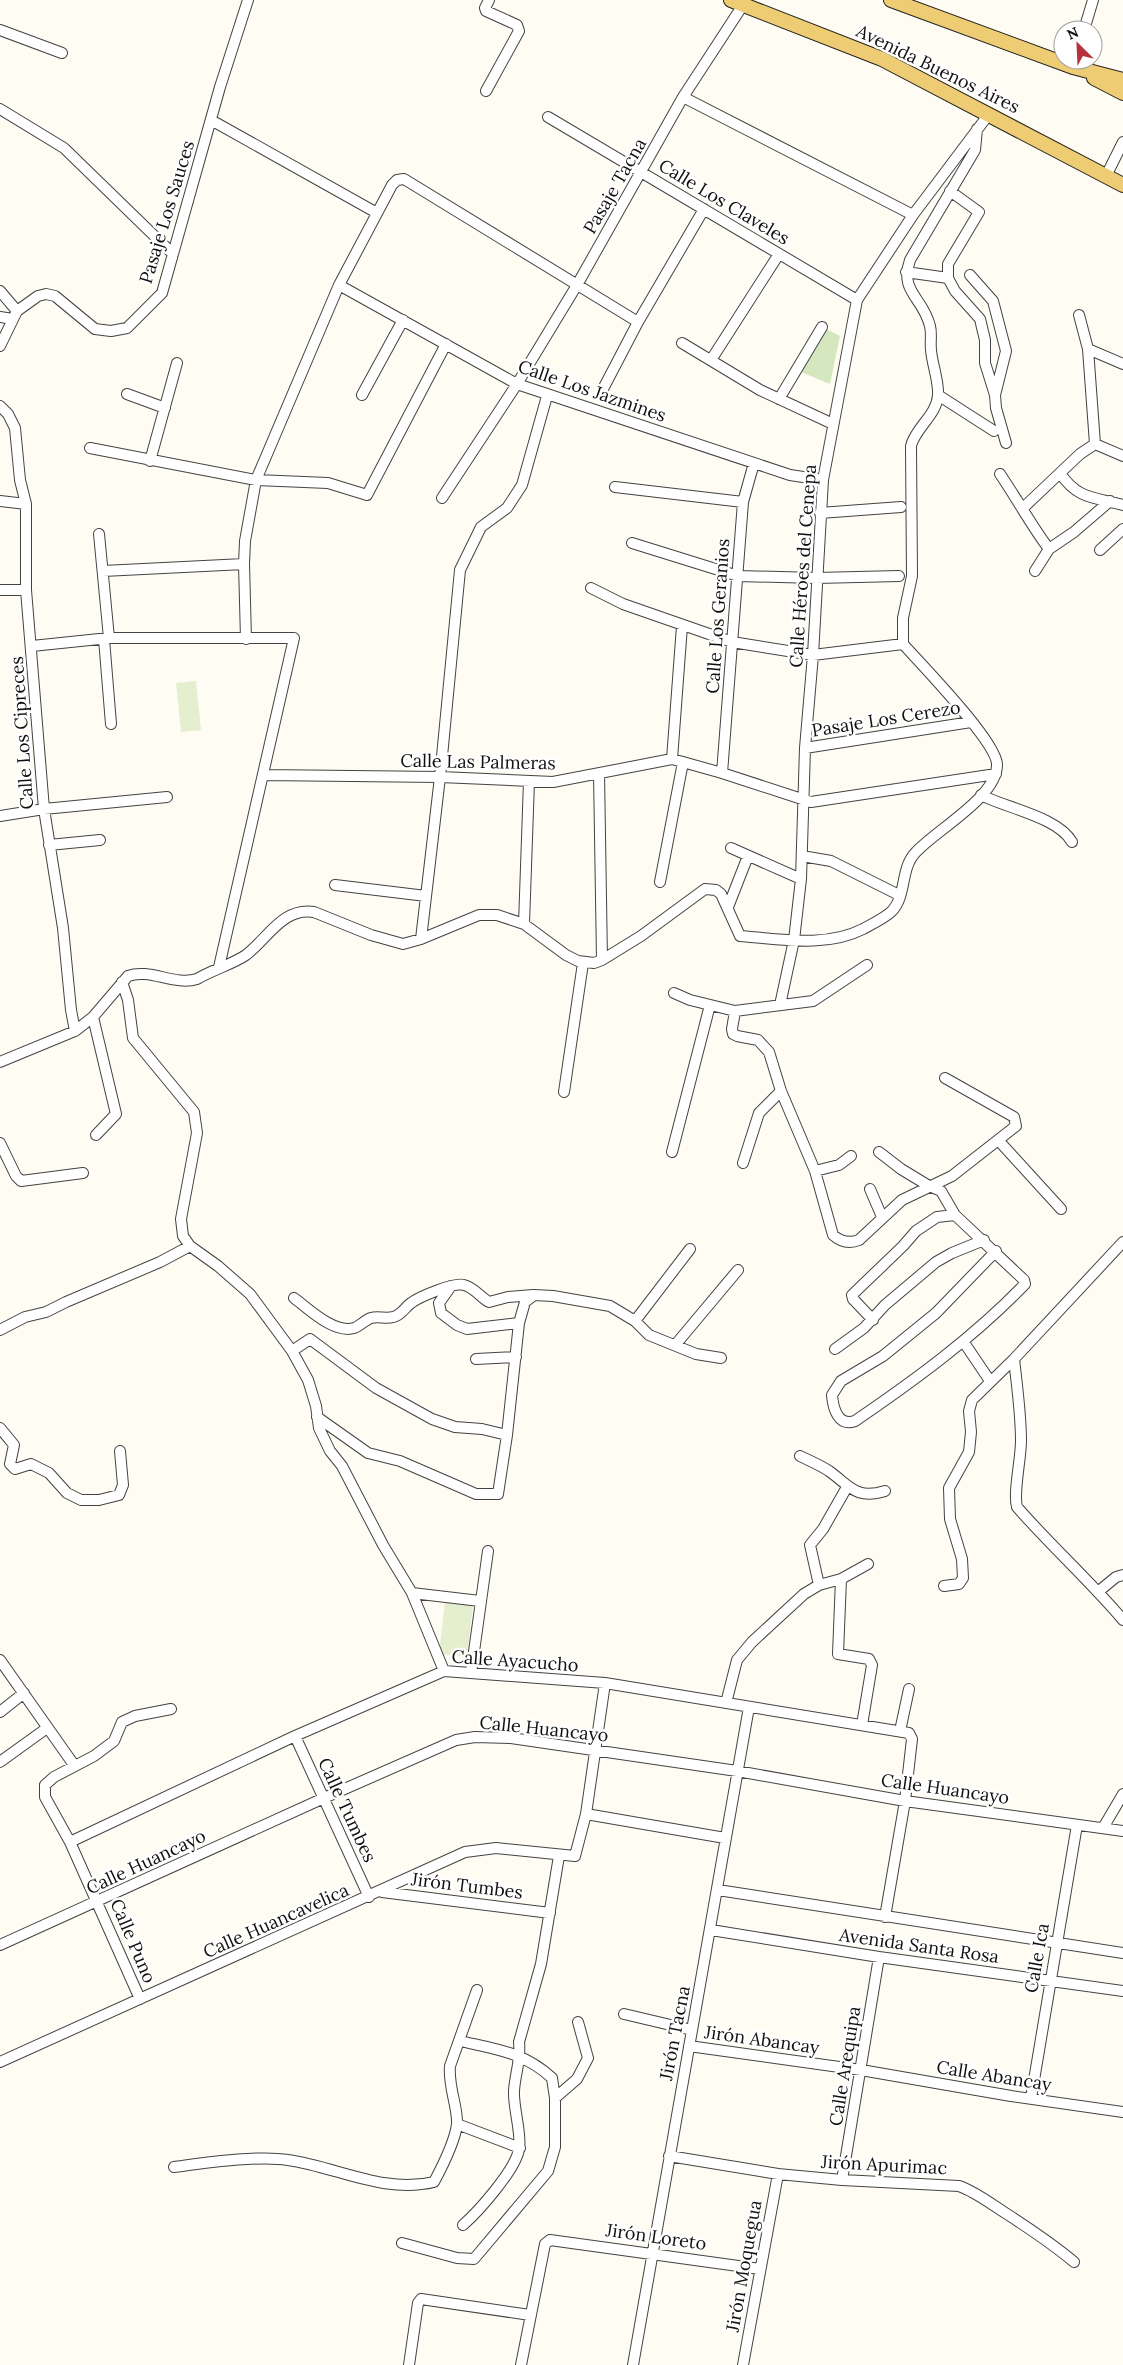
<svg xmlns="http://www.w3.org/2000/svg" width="1123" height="2365" font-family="Lora,serif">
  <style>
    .green { fill: #d5e7be }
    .pitch { fill: #e5efd0 }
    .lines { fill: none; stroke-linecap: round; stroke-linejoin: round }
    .minor-casing { stroke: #434343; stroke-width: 12 }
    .major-casing { stroke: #212121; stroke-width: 16 }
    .minor { stroke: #fff; stroke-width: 10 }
    .major { stroke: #eecc73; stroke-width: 14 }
    .labels { text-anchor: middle; stroke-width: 5; stroke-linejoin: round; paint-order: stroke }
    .street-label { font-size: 18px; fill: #101010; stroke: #fff }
  </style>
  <rect width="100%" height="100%" fill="#fefcf3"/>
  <!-- green -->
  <path class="green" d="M822,327L840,336L830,384L796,370Z"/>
  <!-- pitch -->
  <path class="pitch" d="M196,681L201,730L181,732L176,683Z
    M445,1601L473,1605L467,1657L439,1654Z"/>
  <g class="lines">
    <!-- minor casing -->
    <g class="minor-casing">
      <path id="minor" d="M0,30L62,53
        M1084,30L1093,0
        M486,91L519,31L517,25L486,11L485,8L489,0
        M683,97L913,215
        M0,109L64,148L173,254
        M548,117L857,300
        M211,120L377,213
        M1106,176L1123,142
        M950,191L979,212L948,264V278L955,291L980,319L985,340V363L995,395
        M906,272L948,278
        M970,275L993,301L1006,351L995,395L996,408L1006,443
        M339,285L517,384L790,475L823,480
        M0,291L17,311
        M1079,315L1088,349L1095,444L1123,456
        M0,317L13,319
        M682,343L760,390L833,424
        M0,346L17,311L38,296L46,294L55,296L95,329L111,331L127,328L162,293L220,87L248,0
        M1088,349L1123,364
        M711,360L779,254
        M603,389L638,322L704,209
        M127,394L165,408
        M362,395L403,320
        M938,395L994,431
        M779,399L822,327
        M0,406L8,414L15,428L20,480L26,504V590L44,809L63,928L71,1010L75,1031
        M90,448L256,480L328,483L367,495L446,344
        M150,461L177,363
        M1060,473C1078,500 1095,497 1123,505
        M1000,474C1017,499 1031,525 1049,549
        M615,487L743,502
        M442,498L517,384L577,285L683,97L743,5
        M0,501L26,504
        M1023,508L1080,454L1095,444
        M820,513L901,507
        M99,534L109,638
        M632,543L738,576L816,578L899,576
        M1100,550L1123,529
        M103,571L244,564
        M1035,571L1049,549L1074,532L1110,501
        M591,588L623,604L732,642L813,655L903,644
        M0,590H26
        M104,639L111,724
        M246,639L244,564L245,541L256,480L339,285L392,185L397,180L404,179L638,322
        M32,646L109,638H294L219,967
        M805,748L971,722
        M672,759L682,626
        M599,773L602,960
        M722,773L743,502L754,463
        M263,775L440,777L553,782L672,759L722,773L811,802L996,774
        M981,795C1006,808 1058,817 1072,842
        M0,816L44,809L167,797
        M49,845L100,840
        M731,848L801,879
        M802,856L831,861L899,895
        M660,882L683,762
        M335,885L426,896
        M728,907L748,856
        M524,924L529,781
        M421,939L440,777L460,570L481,527L507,508L522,485L547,396
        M122,982L128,1000L133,1038L194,1112L197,1133L181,1219L183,1236L190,1246L218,1266L250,1294L292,1351L308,1380L316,1406L319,1428L330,1451L342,1466L383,1545L412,1593L444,1671
        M674,993L690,1000L735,1011L813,1001L867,965
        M780,1005L794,940L801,879L805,748L813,655L823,480L857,300L913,215L989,114
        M735,1011L732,1029L733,1034L737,1036L758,1040L769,1052L781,1091L815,1171L833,1235C841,1242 849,1244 859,1240L902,1200L952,1176L1016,1126L1014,1117L945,1078
        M93,1017L116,1114L96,1135
        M0,1062L75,1031L93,1017L128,976C150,968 174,986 197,979C212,970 233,964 246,955C268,938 283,907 314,912L371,935L403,944L421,939L479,915H497L524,924L566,955L578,961L594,963L602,960L641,936L705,889L716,890L721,894L740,936C780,939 826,948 863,929C872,924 885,918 892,911C907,895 900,868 916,852C936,830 997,797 997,765C998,743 921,664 903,644V618L912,576L911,446C915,428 937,415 938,395C939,381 932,364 931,350C930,342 932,334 930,326C923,297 899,292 910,260L975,150L977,129
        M564,1092L583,963
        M999,1141L1061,1209
        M0,1143L16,1176L21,1181L83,1173
        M672,1152L710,1005
        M879,1152L901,1169L929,1186L941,1191L955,1215L1024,1280L1025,1284C974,1337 915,1380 855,1421C838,1427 833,1408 832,1395L841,1381L883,1356L936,1313L996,1251
        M743,1163L759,1113L781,1091
        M815,1171L839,1165L851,1156
        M870,1189L882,1217
        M1123,1242L1014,1359C1017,1386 1021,1414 1021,1441C1021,1459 1013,1493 1017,1507C1051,1546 1090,1581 1123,1620
        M451,1286L439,1303L441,1313L457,1325L467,1329L519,1323
        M294,1298C309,1309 334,1334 354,1328C360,1326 365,1320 371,1318C378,1316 386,1319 393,1317C402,1315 404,1308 411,1303C419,1297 454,1282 464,1285C475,1288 480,1297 489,1302L508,1297L533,1295
        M873,1320L853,1299L852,1295L903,1246L916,1231L937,1217L955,1215
        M635,1321L690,1249
        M0,1330L25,1317L46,1312L66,1302L160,1262L190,1246
        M963,1341L990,1381
        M676,1344L738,1270
        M835,1349L864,1328L885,1305L936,1262L952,1253L984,1240
        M292,1351L310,1339L376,1388L432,1419L455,1427L482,1429L507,1435
        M476,1359L516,1357
        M317,1417L368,1453L400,1461L476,1494H498L507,1435L519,1323L525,1302L534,1295L553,1296L610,1306L635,1321L649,1335L696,1354L721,1358
        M0,1428L14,1445L10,1464L15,1469L31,1464L49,1473L67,1493L81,1500H99L119,1495L123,1485L120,1451
        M800,1456C810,1461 820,1465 829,1471C850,1486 856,1500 885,1491
        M841,1579L838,1654L869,1659L872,1665L862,1725
        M819,1585L810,1545L823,1529L847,1487
        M944,1586L959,1584L963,1578L962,1559L950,1519L949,1488L969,1452L971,1432L969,1411L972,1400L1014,1359
        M1099,1591L1116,1577L1123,1575
        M412,1593L480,1601
        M0,1660L74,1765
        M471,1673L488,1551
        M726,1703L737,1660L752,1642L804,1594L819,1585L841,1579L868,1564
        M0,1712L24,1693
        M900,1731L909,1689
        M295,1736L369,1897
        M0,1762L47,1728
        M586,1814L725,1838
        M1103,1828L1123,1794
        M70,1842L295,1736L444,1671L605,1683L909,1733L912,1739L905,1801L885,1917
        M718,1890L1123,1953
        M382,1892L550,1913
        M711,1930L879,1957L1123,1991
        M0,1945L324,1798L456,1740L475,1737L511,1738L737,1771L905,1801L1123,1831
        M140,1999L70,1842L45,1797V1785L54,1777L94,1756L114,1741L122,1722L135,1716L171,1709
        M624,2014L692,2030
        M689,2046L861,2070L1011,2096L1123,2112
        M0,2062L465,1852L496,1848L575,1856L586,1814L605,1683
        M555,2098L577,2079L588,2058L578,2022
        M1031,2098L1077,1825
        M457,2124L520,2148
        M669,2156L778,2174L842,2180L959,2186C976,2192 991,2204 1007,2214C1030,2229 1053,2244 1074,2262
        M174,2167C205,2163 258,2155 288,2160C337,2167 384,2194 434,2182C442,2167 455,2142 457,2124C458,2107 448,2087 450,2066L477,1990
        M842,2180L879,1957
        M463,2225C479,2211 516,2169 519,2149C522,2135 513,2107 514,2091C515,2074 521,2060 519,2042L541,1964L559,1856
        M402,2243L457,2258L474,2259L548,2171L555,2147V2098L552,2078C524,2052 495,2049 460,2041
        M409,2365L418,2303L421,2299L530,2315
        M521,2365L545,2244L550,2240L760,2269
        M633,2365L749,1707
        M743,2365L778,2174"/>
    </g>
    <!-- major casing -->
    <g class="major-casing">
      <path id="major" d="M731,0L882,59L1123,185
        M891,0L1073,67L1123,80
        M1094,78L1123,93"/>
    </g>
    <!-- minor -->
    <use href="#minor" class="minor"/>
    <!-- major -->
    <use href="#major" class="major"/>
  </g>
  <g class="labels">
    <!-- street labels -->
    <g class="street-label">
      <text transform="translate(938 69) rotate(26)" y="6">Avenida Buenos Aires</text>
      <text transform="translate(615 186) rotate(-60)" y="6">Pasaje Tacna</text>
      <text transform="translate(724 202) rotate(31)" y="6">Calle Los Claveles</text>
      <text transform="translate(167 212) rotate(-73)" y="6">Pasaje Los Sauces</text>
      <text transform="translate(592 391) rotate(19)" y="6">Calle Los Jazmines</text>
      <text transform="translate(803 566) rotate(-86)" y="6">Calle Héroes del Cenepa</text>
      <text transform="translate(718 616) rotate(-86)" y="6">Calle Los Geranios</text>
      <text transform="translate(886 719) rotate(-9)" y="6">Pasaje Los Cerezo</text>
      <text transform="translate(22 733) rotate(-94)" y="6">Calle Los Cipreces</text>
      <text transform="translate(478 762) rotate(1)" y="6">Calle Las Palmeras</text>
      <text transform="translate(515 1661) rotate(4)" y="6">Calle Ayacucho</text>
      <text transform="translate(544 1729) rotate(6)" y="6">Calle Huancayo</text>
      <text transform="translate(945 1789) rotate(8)" y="6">Calle Huancayo</text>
      <text transform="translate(347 1810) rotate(65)" y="6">Calle Tumbes</text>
      <text transform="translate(146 1862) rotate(-25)" y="6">Calle Huancayo</text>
      <text transform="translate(467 1886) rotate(7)" y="6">Jirón Tumbes</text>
      <text transform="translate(276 1921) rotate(-24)" y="6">Calle Huancavelica</text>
      <text transform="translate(133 1941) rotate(67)" y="6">Calle Puno</text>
      <text transform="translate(919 1946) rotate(8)" y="6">Avenida Santa Rosa</text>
      <text transform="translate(1037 1958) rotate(-80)" y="6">Calle Ica</text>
      <text transform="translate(675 2033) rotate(-79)" y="6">Jirón Tacna</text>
      <text transform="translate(762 2040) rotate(8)" y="6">Jirón Abancay</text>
      <text transform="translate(845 2066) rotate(-81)" y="6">Calle Arequipa</text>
      <text transform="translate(994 2076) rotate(9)" y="6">Calle Abancay</text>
      <text transform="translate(884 2165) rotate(3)" y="6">Jirón Apurimac</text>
      <text transform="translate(656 2237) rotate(8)" y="6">Jirón Loreto</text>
      <text transform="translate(744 2266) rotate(-80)" y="6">Jirón Moquegua</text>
    </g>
  </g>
  <!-- north arrow -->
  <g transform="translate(1078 45) rotate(336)"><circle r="24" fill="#ffffff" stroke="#9f9f9f"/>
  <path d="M0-4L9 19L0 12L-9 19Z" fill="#b6313c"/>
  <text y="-8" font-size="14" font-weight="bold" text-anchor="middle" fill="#101010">N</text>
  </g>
</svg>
